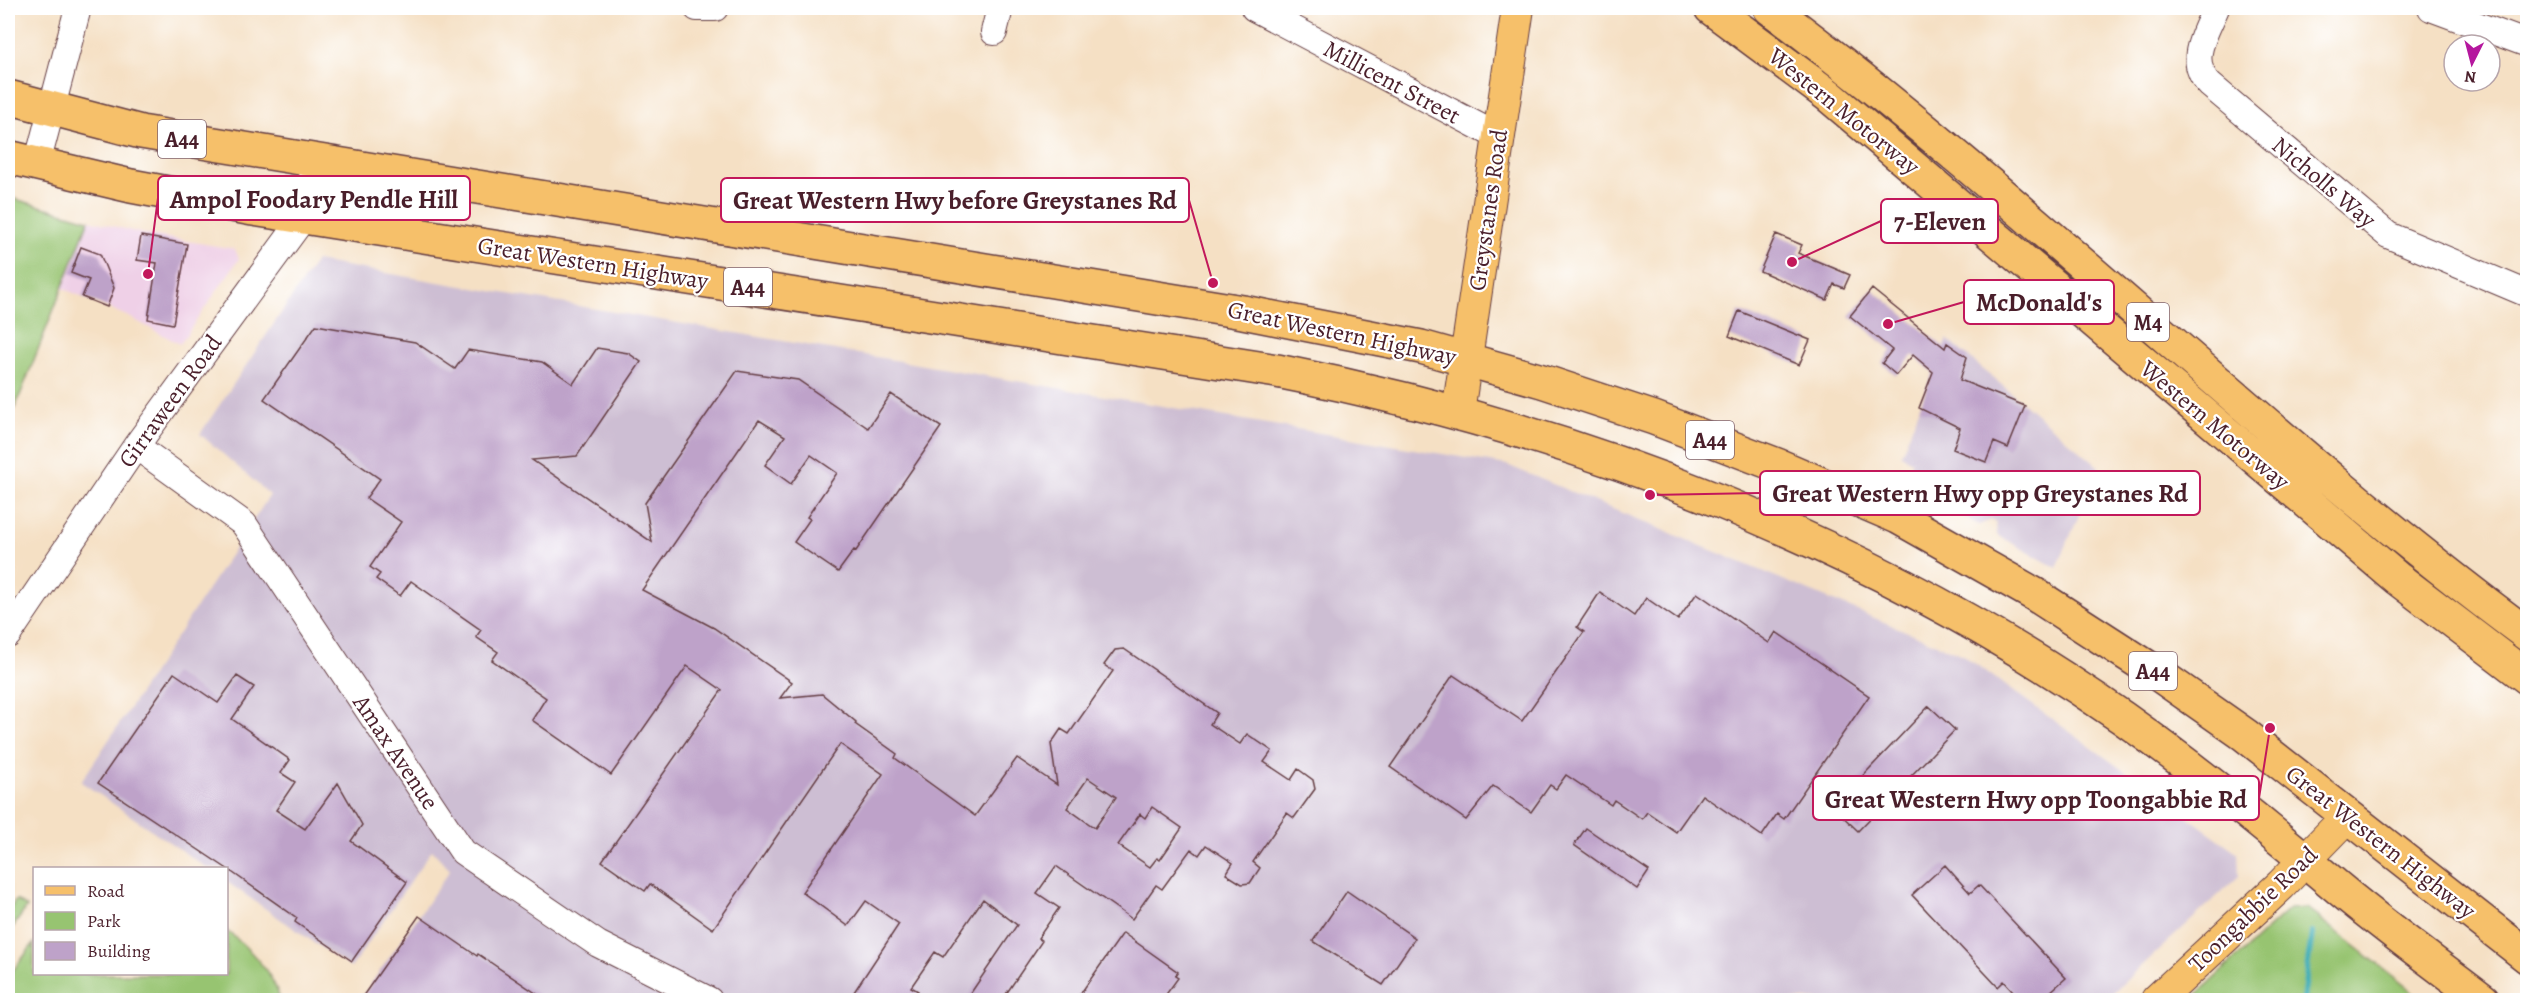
<svg xmlns="http://www.w3.org/2000/svg" width="2535" height="1008" font-family="Alegreya,serif">
  <style>
    .built { fill: #efd0e7 }
    .industrial { fill: #cdbed3 }
    .green { fill: #97c471; stroke: #70724e; stroke-width: 1.5 }
    .lines { fill: none; stroke-linecap: round; stroke-linejoin: round }
    .stream { stroke: #3dadb8; stroke-width: 6 }
    .building { fill: #bea2c9; fill-rule: evenodd }
    .minor-casing { stroke: #643c42; stroke-width: 28 }
    .major-casing { stroke: #643c42; stroke-width: 34 }
    .highway-casing { stroke: #643c42; stroke-width: 36 }
    .minor { stroke: #fff; stroke-width: 26 }
    .major { stroke: #f6c06b; stroke-width: 32 }
    .highway { stroke: #f6c06b; stroke-width: 33 }
    .labels { text-anchor: middle; stroke-width: 4.5; stroke-linejoin: round; paint-order: stroke }
    .shield { fill: #fff; stroke: #80626b; stroke-width: 1.5 }
    .shield-label { font-size: 22px; font-weight: bold; fill: #4a1f2b }
    .street-label { font-size: 24px; fill: #4a1f2b; stroke: #fff }
    .leader { fill: none; stroke: #c2185b; stroke-width: 2 }
    .callout-dot { fill: #c2185b; stroke: #fff; stroke-width: 2 }
    .callout { fill: #fff; stroke: #c2185b; stroke-width: 2 }
    .callout-label { font-size: 26px; text-anchor: middle; font-weight: bold; fill: #4a1f2b }
  </style>
  <rect width="100%" height="100%" fill="#fff"/>
  <filter id="ink" filterUnits="userSpaceOnUse"><feTurbulence type="fractalNoise" baseFrequency=".0167" numOctaves="2"/><feDisplacementMap in="SourceGraphic" scale="12" xChannelSelector="R" yChannelSelector="G"/><feConvolveMatrix kernelMatrix="1 2 1 2 8 2 1 2 1" color-interpolation-filters="sRGB"/></filter>
  <filter id="wash" filterUnits="userSpaceOnUse"><feTurbulence type="fractalNoise" baseFrequency=".008" numOctaves="4" result="noise"/><feDisplacementMap in="SourceGraphic" scale="24" xChannelSelector="R" yChannelSelector="G"/><feGaussianBlur stdDeviation="1.35" result="paint"/><feColorMatrix in="noise" values="0 0 0 0 0 0 0 0 0 0 0 0 0 0 0 0 0 1.4 0 .05"/><feComposite in="paint" operator="in"/></filter>
  <g filter="url(#wash)">
    <rect width="100%" height="100%" fill="#f5e0c4"/>
    <!-- built -->
    <path class="built" d="M89,220L144,234L235,249L239,259L180,344L129,317L62,288Z"/>
    <!-- industrial -->
    <path class="industrial" d="M316,261L1507,465L1963,655L2238,853L2239,876L2105,1000H360L450,870L432,850L351,968L227,882L226,868H207L81,782L270,495L200,434Z
      M1947,339L2099,467L2057,568L1997,535L1996,523L1991,520L1979,525L1903,485L1912,461L1901,455Z"/>
    <!-- green -->
    <path class="green" d="M8,197L89,220L8,426Z
      M16,900L27,907L13,927L8,924V911Z
      M2307,908L2423,1000H2191L2289,909Z
      M227,931C248,947 274,973 280,1000H8V977L34,943V974H226Z"/>
    <g class="lines">
      <!-- stream -->
      <path class="stream" d="M2303,1000L2312,933"/>
    </g>
    <g id="blocks">
      <!-- building -->
      <path class="building" d="M1776,234L1802,245L1798,253L1850,275L1844,288L1834,284L1827,300L1760,271Z
        M141,236L187,244L173,324L148,319L157,263L137,260Z
        M81,247L100,254L114,288L107,307L82,297L89,280L71,273Z
        M1872,289L1945,348L1947,343L1967,357L1960,380L2025,406L2008,448L1994,442L1986,462L1953,449L1960,428L1919,408L1933,372L1913,355L1896,375L1882,363L1892,350L1850,316Z
        M1739,311L1810,340L1799,365L1729,336Z
        M316,325L415,342L455,369L468,350L542,362L573,384L597,348L628,353L641,362L577,456L532,460L652,542L645,503L737,371L798,380L868,428L891,394L941,427L856,551L854,550L838,572L794,542L810,519L807,517L837,473L811,455L791,484L765,465L785,436L759,420L642,590L714,628L792,682L780,698L822,694L856,722L855,724L897,754L895,758L975,816L1017,758L1057,785L1051,744L1061,729L1069,734L1113,671L1104,665L1115,650L1124,649L1217,713L1210,724L1240,744L1247,734L1272,751L1264,762L1291,780L1298,769L1313,780L1315,789L1294,818L1287,813L1253,862L1260,868L1250,883L1242,884L1226,874L1233,863L1206,845L1199,855L1191,849L1162,889L1156,885L1132,919L1056,866L1037,893L1059,908L1038,938L1042,941L1002,1000H966L1017,925L983,899L943,957L935,952L911,987L918,991L911,1000H867L854,992L899,924L866,901L848,926L802,892L883,774L840,744L713,929L650,884L645,891L602,861L722,690L687,666L611,775L532,720L546,698L492,660L498,652L476,637L481,630L411,581L400,596L376,579L380,574L370,567L401,522L366,498L380,479L264,399ZM1088,778L1116,797L1095,828L1067,808ZM1152,807L1182,828L1160,860L1157,858L1150,867L1118,845L1140,814L1145,818Z
        M1600,592L1634,616L1646,598L1678,620L1697,593L1769,643L1776,632L1869,696L1784,819L1777,814L1762,836L1702,795L1676,832L1647,812L1642,819L1614,800L1611,805L1566,775L1556,789L1550,785L1531,812L1493,786L1466,820L1390,767L1453,675L1522,721L1584,632L1577,627Z
        M174,673L218,703L237,676L254,687L232,719L290,760L281,773L295,782L276,810L305,829L338,783L362,825L351,841L407,882L352,961L295,922L297,918L226,868L98,783Z
        M1929,706L1955,730L1858,831L1833,807Z
        M1586,828L1649,871L1637,889L1574,845Z
        M1945,865L1970,893L1979,885L2066,978L2041,1000H2021L2004,981L1998,987L1912,895Z
        M1347,891L1415,938L1383,985L1313,941Z
        M419,916L477,956L478,954L546,1000H360Z
        M1123,933L1178,972L1175,976L1178,978L1162,1000H1076Z"/>
    </g>
  </g>
  <g filter="url(#ink)">
    <use href="#blocks" fill-opacity="0" stroke="#643c42" stroke-width="1.5"/>
    <g class="lines">
      <!-- minor casing -->
      <g class="minor-casing">
        <path id="minor" d="M697,8H715
          M1254,8L1499,137
          M2216,8C2205,34 2186,61 2210,85L2388,235L2528,294
          M2431,8L2528,44
          M994,32L1000,8
          M37,164L78,8
          M136,446L244,524L463,852L598,944L709,1000
          M8,635L136,446L304,217L314,161"/>
      </g>
      <!-- major casing -->
      <g class="major-casing">
        <path id="major" d="M1458,412L1518,8
          M2157,1000L2281,885L2348,816"/>
      </g>
      <!-- highway casing -->
      <g class="highway-casing">
        <path id="highway" d="M1711,8L1828,95L2398,579L2528,678
          M1770,8C2033,204 2264,440 2528,635
          M8,97L141,132L1243,312L1421,347L1542,381L1654,418L1777,465L1898,517L2034,594L2158,674L2245,735L2528,957
          M8,157L131,186L253,209L1277,371C1578,430 1870,542 2123,718C2195,769 2263,824 2330,881C2379,923 2432,961 2483,1000"/>
      </g>
      <!-- minor -->
      <use href="#minor" class="minor"/>
      <!-- major -->
      <use href="#major" class="major"/>
      <!-- highway -->
      <use href="#highway" class="highway"/>
    </g>
  </g>
  <g class="labels">
    <!-- shield labels -->
    <g class="shield">
      <rect x="158" y="120" width="48" height="38" rx="4.5"/>
      <rect x="724" y="268" width="48" height="38" rx="4.5"/>
      <rect x="2127" y="303" width="42" height="38" rx="4.5"/>
      <rect x="1686" y="421" width="48" height="38" rx="4.5"/>
      <rect x="2129" y="652" width="48" height="38" rx="4.5"/>
    </g>
    <g class="shield-label">
      <text x="182" y="147">A44</text>
      <text x="748" y="295">A44</text>
      <text x="2148" y="330">M4</text>
      <text x="1710" y="448">A44</text>
      <text x="2153" y="679">A44</text>
    </g>
    <!-- street labels -->
    <g class="street-label">
      <text transform="translate(1392 82) rotate(28)" y="8">Millicent Street</text>
      <text transform="translate(1844 111) rotate(39)" y="8">Western Motorway</text>
      <text transform="translate(2324 182) rotate(40)" y="8">Nicholls Way</text>
      <text transform="translate(1488 210) rotate(-82)" y="8">Greystanes Road</text>
      <text transform="translate(593 263) rotate(9)" y="8">Great Western Highway</text>
      <text transform="translate(1342 333) rotate(12)" y="8">Great Western Highway</text>
      <text transform="translate(170 401) rotate(-54)" y="8">Girraween Road</text>
      <text transform="translate(2215 425) rotate(40)" y="8">Western Motorway</text>
      <text transform="translate(396 752) rotate(56)" y="8">Amax Avenue</text>
      <text transform="translate(2381 842) rotate(38)" y="8">Great Western Highway</text>
      <text transform="translate(2253 909) rotate(-44)" y="8">Toongabbie Road</text>
    </g>
  </g>
  <!-- callouts -->
  <path class="leader" d="M148 274L158 198M1213 283L1189 200M1792 262L1881 221M1888 324L1964 302M1650 495L1760 493M2270 728L2259 798"/>
  <g class="callout-dot">
    <circle cx="148" cy="274" r="6"/>
    <circle cx="1213" cy="283" r="6"/>
    <circle cx="1792" cy="262" r="6"/>
    <circle cx="1888" cy="324" r="6"/>
    <circle cx="1650" cy="495" r="6"/>
    <circle cx="2270" cy="728" r="6"/>
  </g>
  <g class="callout">
    <rect x="158" y="176" width="312" height="44" rx="6"/>
    <rect x="721" y="178" width="468" height="44" rx="6"/>
    <rect x="1881" y="199" width="117" height="44" rx="6"/>
    <rect x="1964" y="280" width="150" height="44" rx="6"/>
    <rect x="1760" y="471" width="440" height="44" rx="6"/>
    <rect x="1813" y="776" width="446" height="44" rx="6"/>
  </g>
  <g class="callout-label">
    <text x="314" y="208">Ampol Foodary Pendle Hill</text>
    <text x="955" y="209">Great Western Hwy before Greystanes Rd</text>
    <text x="1940" y="230">7-Eleven</text>
    <text x="2039" y="311">McDonald's</text>
    <text x="1980" y="502">Great Western Hwy opp Greystanes Rd</text>
    <text x="2036" y="808">Great Western Hwy opp Toongabbie Rd</text>
  </g>
  <!-- margin -->
  <rect width="2535" height="1008" fill="none" stroke="#fff" stroke-width="30"/>
  <!-- legend -->
  <rect x="33" y="867" width="195" height="108" fill="#ffffff" stroke="#b7a5aa" stroke-width="1.5"/>
  <rect x="45" y="886" width="30" height="9" fill="#f6c06b" stroke="#b7a5aa" stroke-width="1.5"/>
  <text x="87" y="897" font-size="18" fill="#4a1f2b">Road</text>
  <rect x="45" y="912" width="30" height="18" fill="#97c471" stroke="#b7a5aa" stroke-width="1.5"/>
  <text x="87" y="927" font-size="18" fill="#4a1f2b">Park</text>
  <rect x="45" y="942" width="30" height="18" fill="#bea2c9" stroke="#b7a5aa" stroke-width="1.5"/>
  <text x="87" y="957" font-size="18" fill="#4a1f2b">Building</text>
  <!-- north arrow -->
  <g transform="translate(2472 63) rotate(186)"><circle r="28" fill="#ffffff" stroke="#b7a5aa" stroke-width="1.5"/>
  <path d="M0-4.5L10 22L0 15L-10 22Z" fill="#b5179e"/>
  <text y="-9" font-size="16" font-weight="bold" text-anchor="middle" fill="#4a1f2b">N</text>
  </g>
</svg>
